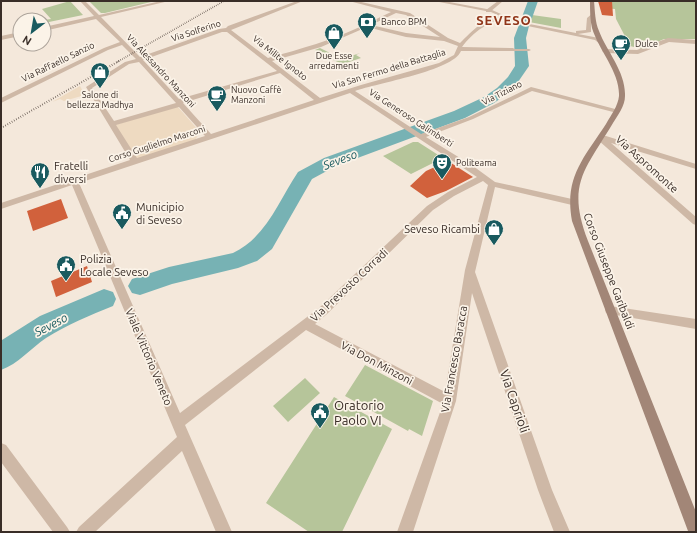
<svg xmlns="http://www.w3.org/2000/svg" width="697" height="533" font-family="Ubuntu,sans-serif">
  <style>
    .green { fill: #b6c59a }
    .plaza { fill: #eedac1 }
    .lines { fill: none; stroke-linecap: round; stroke-linejoin: round }
    .river { fill: #77b2b4; fill-rule: evenodd }
    .building { fill: #d1613c }
    .pedestrian { fill: #ceb8a6; fill-rule: evenodd }
    .minor { fill: #ceb8a6; fill-rule: evenodd }
    .tertiary { fill: #ceb8a6; fill-rule: evenodd }
    .secondary { fill: #a28677; fill-rule: evenodd }
    .rail-far1 { stroke: #392d27; stroke-width: 1.5; stroke-dasharray: 0.5 1.5; stroke-linecap: butt }
    .rail { stroke: #392d27; stroke-width: 2; stroke-dasharray: 0.5 2; stroke-linecap: butt }
    .labels { text-anchor: middle; stroke-width: 3.5; stroke-linejoin: round; paint-order: stroke }
    .far-poi-label { font-size: 9px; fill: #392d27; stroke: #fbf3e8; text-anchor: start }
    .far-street-label { font-size: 9px; fill: #392d27; stroke: #fbf3e8 }
    .street-label { font-size: 11px; fill: #392d27; stroke: #fbf3e8 }
    .poi-label { font-size: 11px; fill: #392d27; stroke: #fbf3e8; text-anchor: start }
    .water-label { font-size: 12px; font-style: italic; fill: #195a5f; stroke: #fbf3e8 }
    .far-district-label { font-size: 13px; font-weight: bold; letter-spacing: 1px; fill: #903519; stroke: #fbf3e8 }
    .near-street-label { font-size: 13px; fill: #392d27; stroke: #fbf3e8 }
    .near-poi-label { font-size: 13px; fill: #392d27; stroke: #fbf3e8; text-anchor: start }
  </style>
  <rect width="100%" height="100%" fill="#f4e8db"/>
  <!-- green -->
  <path class="green" d="M70,1L83,15L44,23V20L51,19L42,9Z
    M89,1H149L151,2L105,13H101Z
    M612,1H696V39H664L642,49L630,46L616,19L615,9L600,8Z
    M532,15L561,19V28L529,22Z
    M320,48L342,59L360,53L356,55L361,58L343,64L333,60L336,58L315,50Z
    M413,142H418L443,158L411,174L383,156Z
    M365,365L433,401L422,436L409,429L408,431L345,396Z
    M305,378L320,393L288,422L273,406Z
    M334,397L392,429L342,532H309L266,503Z"/>
  <!-- plaza -->
  <path class="plaza" d="M80,86L85,95L64,101L60,99L52,102Z
    M177,106L200,132L195,140L137,159L115,125Z"/>
  <g class="lines">
    <!-- river -->
    <path class="river" d="M528,1H538L531,21L527,24L529,26L526,38L529,66L518,82L507,94L494,103L465,118L336,166L312,179L272,249L257,261L238,268L172,284L140,295L132,293L128,286L132,279L169,267L233,253C266,238 279,200 298,172L324,158L454,111L484,97L497,88L508,77L515,66L514,38Z
      M104,289L113,292L116,299L113,306C90,315 67,325 46,338C31,348 18,364 1,370V341L2,340L40,316Z"/>
  </g>
  <!-- building -->
  <path class="building" d="M598,1H612L613,16L602,15Z
    M448,161L473,177L446,191L427,198L410,186L426,171Z
    M61,199L68,218L33,231L27,211Z
    M87,266L92,282L56,297L51,281Z"/>
  <g class="lines">
    <!-- pedestrian -->
    <path class="pedestrian" d="M511,49H529L531,50L529,51H511Z"/>
    <!-- minor -->
    <path class="minor" d="M80,1H85L99,15L161,1H169L101,17L140,57L219,29L226,28L228,26L297,1H303L231,30L268,58C301,49 332,40 362,26V24H366L391,12L349,1H357L410,13L448,38L460,43C473,30 487,15 506,16L508,18C490,20 473,32 462,47L513,48L516,50L515,51H461C453,71 377,83 355,91L421,134L469,117L531,87L619,110L620,111L617,113L532,91L473,119L426,137L473,166L495,182L572,199L576,202L572,205L495,187L475,272L552,490L570,532H554L538,490L472,293L456,401L413,532H397L443,404L306,330L185,425L232,532H216L182,451L95,532H76L79,527L177,437L72,185L1,209V203L130,160L86,87L125,62L136,59L122,45L108,50L1,103V98L104,48L120,42L96,19L44,31V27L94,16ZM396,13L406,15L440,37L406,33L371,25ZM367,27L406,37L444,41L458,46L454,55L439,63L361,85L320,98L272,61L321,47ZM222,32H227L277,71L179,99L143,60ZM139,62L176,103L114,121L92,88L129,64ZM280,73L314,100L211,134L183,103ZM350,93L477,177L448,192L427,206L319,308L180,413L79,183ZM179,107L205,136L137,158L116,125ZM483,181L488,185L465,270L445,392L315,324L327,314L433,210L454,196Z
      M498,1H503L490,12H486V10Z
      M20,32V36L1,40V36Z
      M598,136H606L696,164V169L611,143L696,217V225L693,224L598,140Z
      M610,306L696,319V329L610,314L606,313L605,310L606,307Z
      M1,443L6,445L67,527L70,532H53L1,462Z"/>
    <!-- tertiary -->
    <path class="tertiary" d="M434,1H444L492,10L519,22L576,33V31L586,30L587,18L593,13L595,14L591,18V32L578,34L599,38L604,43L601,45L595,40L518,24L491,12Z
      M668,38L696,40V44L669,42L638,54L605,53L602,51L605,49L637,50Z"/>
    <!-- secondary -->
    <path class="secondary" d="M590,1H594C595,11 595,22 599,31C607,52 626,72 625,96C625,106 618,115 613,123C585,170 566,184 588,241L696,512V532L688,531L572,221C564,177 584,158 606,124C611,115 618,106 619,96C620,72 599,51 592,28C590,20 590,10 590,1Z"/>
    <!-- rail-far1 -->
    <path class="rail-far1" d="M117,62L224,1"/>
    <!-- rail -->
    <path class="rail" d="M1,128L119,61"/>
  </g>
  <!-- icons -->
  <defs>
    <g id="bank-pin" transform="scale(1)"><path d="M0 17L-7.5 6A9.5 9.5 0 1 1 7.5 6Z" fill="#195a5f" stroke="#fbf3e8"/><path d="M-6-4H6V4H-6ZM0-2.3a2.3 2.3 0 1 0 0 4.6a2.3 2.3 0 1 0 0-4.6Z" fill="#fff"/></g>
    <g id="shop-pin" transform="scale(1)"><path d="M0 17L-7.5 6A9.5 9.5 0 1 1 7.5 6Z" fill="#195a5f" stroke="#fbf3e8"/><path d="M-5-2.5h2.3a2.7 3.5 0 0 1 5.4 0H5L5.5 6h-11ZM-1.5-2.5h3a1.5 2.3 0 0 0-3 0Z" fill="#fff"/></g>
    <g id="cafe-pin" transform="scale(1)"><path d="M0 17L-7.5 6A9.5 9.5 0 1 1 7.5 6Z" fill="#195a5f" stroke="#fbf3e8"/><path d="M-5.5-4.5H6V0H3Q3 3.5 0 3.5H-2.5Q-5.5 3.5-5.5 0ZM3-3.2v2h1.7v-2ZM-6 4.5H4V6H-6Z" fill="#fff"/></g>
    <g id="theatre-pin" transform="scale(1)"><path d="M0 17L-7.5 6A9.5 9.5 0 1 1 7.5 6Z" fill="#195a5f" stroke="#fbf3e8"/><path d="M-5-5.5Q0-4 5-5.5V0Q5 5 0 6Q-5 5-5 0ZM-3.3-2.5H-1v1.5H-3.3ZM1-2.5H3.3v1.5H1ZM-2.8 1Q0 5.5 2.8 1Z" fill="#fff"/></g>
    <g id="restaurant-pin" transform="scale(1)"><path d="M0 17L-7.5 6A9.5 9.5 0 1 1 7.5 6Z" fill="#195a5f" stroke="#fbf3e8"/><path d="M-5-6h1v4h1v-4h1v4h1v-4h1v5L-1.5 .5V6h-2V.5L-5-1ZM5-6V6H3V1.5H1.5Q1.5-4 5-6Z" fill="#fff"/></g>
    <g id="civic-pin" transform="scale(1)"><path d="M0 17L-7.5 6A9.5 9.5 0 1 1 7.5 6Z" fill="#195a5f" stroke="#fbf3e8"/><path d="M-.6-6.5H3V-4.5H.6V-3L4-1V1h2V6H-6V1h2V-1L-.6-3ZM-1.2 2.5V6h2.4V2.5Z" fill="#fff"/></g>
  </defs>
  <g fill-rule="evenodd">
    <use href="#bank-pin" x="367" y="22"/>
    <use href="#shop-pin" x="334" y="33"/>
    <use href="#cafe-pin" x="621" y="44"/>
    <use href="#shop-pin" x="100" y="72"/>
    <use href="#cafe-pin" x="217" y="95"/>
    <use href="#theatre-pin" x="442" y="163"/>
    <use href="#restaurant-pin" x="40" y="172"/>
    <use href="#civic-pin" x="122" y="213"/>
    <use href="#shop-pin" x="494" y="229"/>
    <use href="#civic-pin" x="66" y="265"/>
    <use href="#civic-pin" x="320" y="412"/>
  </g>
  <g class="labels">
    <!-- far-poi labels -->
    <g class="far-poi-label">
      <text x="381" y="25">Banco BPM</text>
      <text x="635" y="47">Dulce</text>
      <text x="334" y="59" text-anchor="middle">Due Esse<tspan x="334" dy="10">arredamenti</tspan></text>
      <text x="231" y="93">Nuovo Caffè<tspan x="231" dy="10">Manzoni</tspan></text>
      <text x="100" y="98" text-anchor="middle">Salone di<tspan x="100" dy="10">bellezza Madhya</tspan></text>
      <text x="456" y="166">Politeama</text>
    </g>
    <!-- far-street labels -->
    <g class="far-street-label">
      <text transform="translate(196 31) rotate(-18)" y="3">Via Solferino</text>
      <text transform="translate(280 58) rotate(38)" y="3">Via Milite Ignoto</text>
      <text transform="translate(58 62) rotate(-26)" y="3">Via Raffaello Sanzio</text>
      <text transform="translate(389 69) rotate(-17)" y="3">Via San Fermo della Battaglia</text>
      <text transform="translate(161 71) rotate(47)" y="3">Via Alessandro Manzoni</text>
      <text transform="translate(502 93) rotate(-27)" y="3">Via Tiziano</text>
      <text transform="translate(411 118) rotate(33)" y="3">Via Generoso Galimberti</text>
      <text transform="translate(157 144) rotate(-18)" y="3">Corso Guglielmo Marconi</text>
    </g>
    <!-- street labels -->
    <g class="street-label">
      <text transform="translate(647 164) rotate(42)" y="4">Via Aspromonte</text>
      <text transform="translate(609 271) rotate(69)" y="4">Corso Giuseppe Garibaldi</text>
      <text transform="translate(349 285) rotate(-43)" y="4">Via Prevosto Corradi</text>
      <text transform="translate(149 357) rotate(67)" y="4">Viale Vittorio Veneto</text>
      <text transform="translate(454 359) rotate(-80)" y="4">Via Francesco Baracca</text>
      <text transform="translate(377 363) rotate(28)" y="4">Via Don Minzoni</text>
    </g>
    <!-- poi labels -->
    <g class="poi-label">
      <text x="54" y="170">Fratelli<tspan x="54" dy="13">diversi</tspan></text>
      <text x="136" y="211">Municipio<tspan x="136" dy="13">di Seveso</tspan></text>
      <text x="480" y="233" text-anchor="end">Seveso Ricambi</text>
      <text x="80" y="263">Polizia<tspan x="80" dy="13">Locale Seveso</tspan></text>
    </g>
    <!-- water labels -->
    <g class="water-label">
      <text transform="translate(340 160) rotate(-21)" y="4">Seveso</text>
      <text transform="translate(51 325) rotate(-28)" y="4">Seveso</text>
    </g>
    <!-- far-district labels -->
    <g class="far-district-label">
      <text x="504" y="25">SEVESO</text>
    </g>
    <!-- near-street labels -->
    <g class="near-street-label">
      <text transform="translate(515 401) rotate(71)" y="5">Via Caprioli</text>
    </g>
    <!-- near-poi labels -->
    <g class="near-poi-label">
      <text x="334" y="410">Oratorio<tspan x="334" dy="15">Paolo VI</tspan></text>
    </g>
  </g>
  <!-- border -->
  <rect width="697" height="533" fill="none" stroke="#392d27" stroke-width="4"/>
  <!-- north arrow -->
  <g transform="translate(32 32) rotate(211)"><circle r="19" fill="#fbf3e8" stroke="#ada49b"/>
  <path d="M0-3L7 15L0 10L-7 15Z" fill="#195a5f"/>
  <text y="-6" font-size="11" font-weight="bold" text-anchor="middle" fill="#392d27">N</text>
  </g>
</svg>
